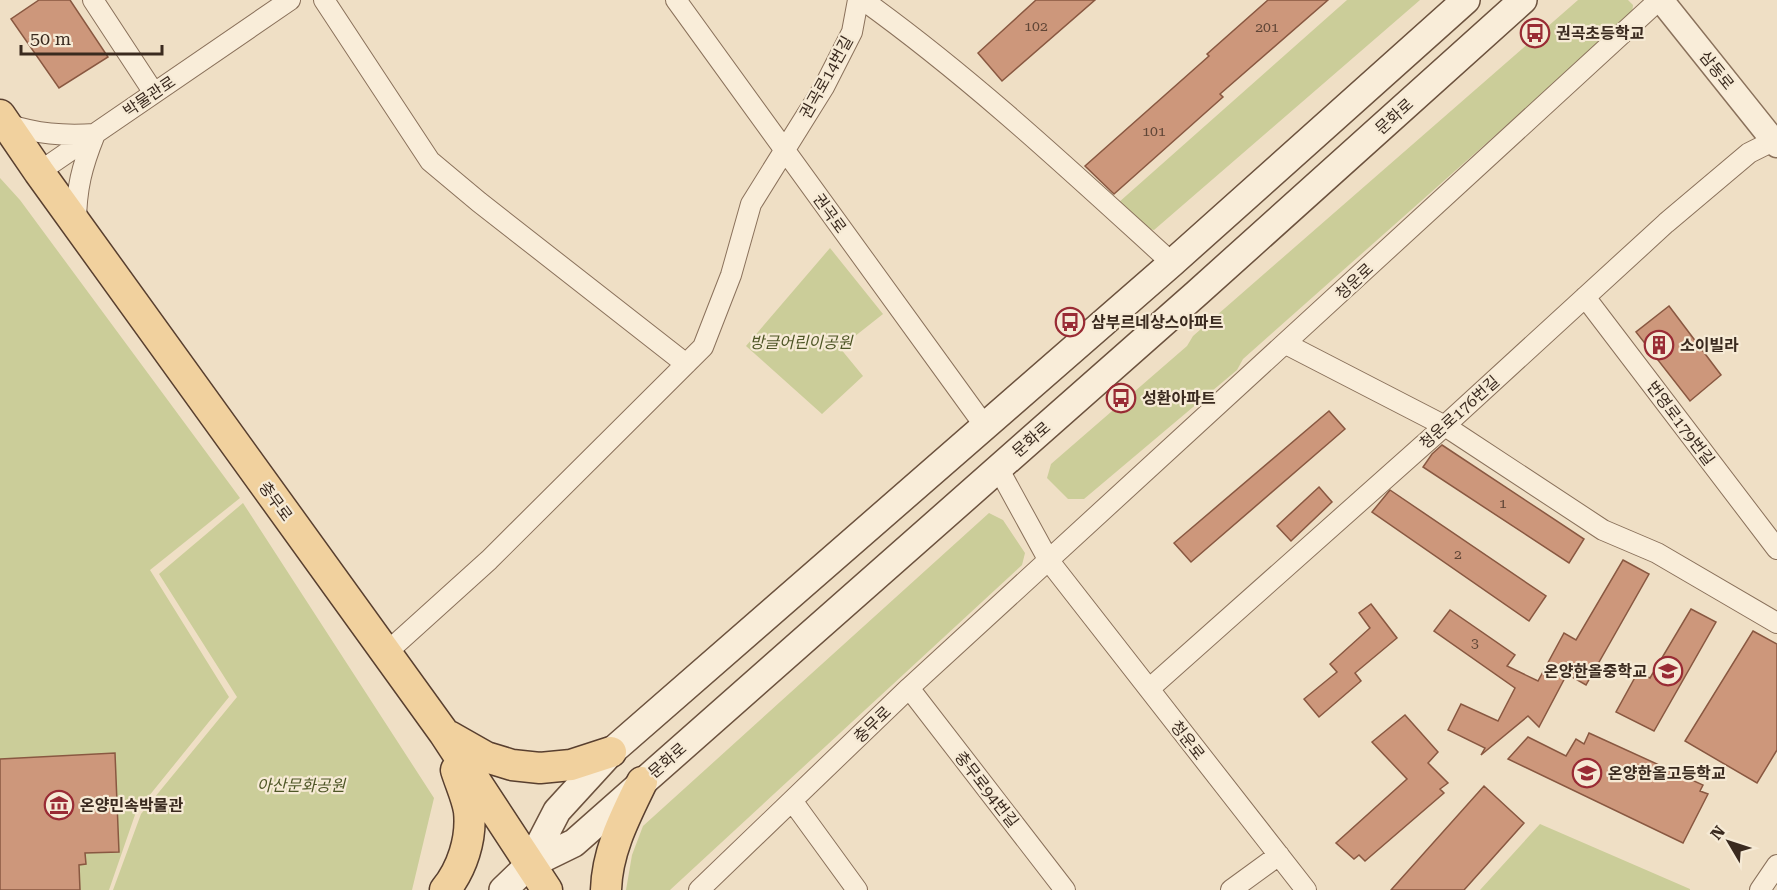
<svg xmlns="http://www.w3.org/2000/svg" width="1777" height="890" font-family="'Roboto Serif','Noto Sans KR',serif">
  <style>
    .green { fill: #cbcd99 }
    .building { fill: #cd977b; stroke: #895841; stroke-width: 1.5 }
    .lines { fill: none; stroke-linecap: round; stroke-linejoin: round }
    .minor-casing { stroke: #8a715b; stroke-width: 22 }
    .tertiary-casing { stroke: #8a715b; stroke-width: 27 }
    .secondary-casing { stroke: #6c523e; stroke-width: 30 }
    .primary-casing { stroke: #583f2f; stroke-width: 33 }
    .minor { stroke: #f9edd9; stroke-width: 20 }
    .tertiary { stroke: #f9edd9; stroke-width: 24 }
    .secondary { stroke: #f9edd9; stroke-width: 27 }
    .primary { stroke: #f1d19e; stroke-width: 30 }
    .labels { text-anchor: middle; stroke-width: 4.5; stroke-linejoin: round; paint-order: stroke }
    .number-label { font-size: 14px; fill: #5f4536 }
    .poi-label { font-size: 16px; font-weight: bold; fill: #3a2a1f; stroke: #f6ead5; text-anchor: start }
    .street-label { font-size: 16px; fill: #3a2a1f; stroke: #f6ead5 }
    .park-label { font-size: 16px; font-style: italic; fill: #4e5626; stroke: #f6ead5 }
  </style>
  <rect width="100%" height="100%" fill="#efdfc5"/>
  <!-- green -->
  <path class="green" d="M1347,0H1420L1154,230L1144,228L1118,203Z
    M1578,0H1628L1633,5L1632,14L1243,359L1237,370L1084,499H1068L1047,478L1051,464L1187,346L1193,336Z
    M0,178L20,200L240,498L150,570L229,697L136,812L109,890H0Z
    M830,248L883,314L840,348L863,376L822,414L746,346Z
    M243,503L434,798L412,890H113L141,814L237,697L159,574Z
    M989,513L1003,520L1025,553L1022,565L670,890H626L632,855L643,826Z
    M1540,824L1690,889V890H1480Z"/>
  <!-- building -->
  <path class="building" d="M39,0H70L108,57L59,88L11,19Z
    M1036,0H1095L1002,81L978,53Z
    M1268,0H1328L1220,94L1223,97L1114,194L1085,166L1209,56L1207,54Z
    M1669,306L1721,375L1690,401L1636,332Z
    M1329,411L1345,429L1191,562L1174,543Z
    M1442,445L1584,539L1569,563L1423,467L1432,454Z
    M1319,487L1332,502L1291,541L1277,526Z
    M1390,490L1546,596L1529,621L1372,512Z
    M1623,560L1649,574L1586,685L1567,674L1539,727L1528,716L1481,755L1485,748L1448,730L1461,704L1498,721L1515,688L1434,631L1450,610L1515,655L1507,666L1538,681L1564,633L1576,640Z
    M1371,604L1397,638L1355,673L1361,681L1319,717L1304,699L1337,672L1330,664L1370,628L1359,613Z
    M1691,609L1716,622L1654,731L1616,712L1638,672L1650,678Z
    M1753,631L1777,644V750L1757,783L1685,741Z
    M1405,715L1438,752L1428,763L1448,783L1440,789L1444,793L1365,861L1359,855L1354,859L1336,843L1407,779L1372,742Z
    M1589,733L1703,785L1700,791L1708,794L1683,843L1508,759L1528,737L1566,756L1576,739L1584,744Z
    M115,753L119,852L85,853L86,864L79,865L80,890H0V759Z
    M1484,786L1524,823L1464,890H1391Z"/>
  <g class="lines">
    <!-- minor casing -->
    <g class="minor-casing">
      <path id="minor" d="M93,0L154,93
        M324,0L430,161L479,202L686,364
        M676,0L984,425
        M863,0C973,79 1072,172 1172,263
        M7,124C37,134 63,136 95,134C82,166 76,189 76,224
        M39,172L290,0
        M1585,297L1777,549
        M1286,344L1445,426L1603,530L1657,553L1777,623
        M998,468L1049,561L1306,890
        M386,653L489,560L703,347L731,275L751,204L824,87L852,32L858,0
        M909,688L1065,890
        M1149,689L1439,431L1666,223L1749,153L1777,139
        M793,802L857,890
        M699,890L909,688L1659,0
        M1231,890L1279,855
        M1760,890L1777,865"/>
    </g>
    <!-- tertiary casing -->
    <g class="tertiary-casing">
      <path id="tertiary" d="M1661,0L1777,145"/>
    </g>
    <!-- secondary casing -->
    <g class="secondary-casing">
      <path id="secondary" d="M529,865L557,811L611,752L1172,263L1466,0
        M503,890L529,865L574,843L1196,294L1523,0"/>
    </g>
    <!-- primary casing -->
    <g class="primary-casing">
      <path id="primary" d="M0,115L39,172L444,733L547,890
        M449,736L486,757L512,765L540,768L571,765L611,752
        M445,890C462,869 472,839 469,811C467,798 460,783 456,770
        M606,890C607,851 625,817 642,782"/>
    </g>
    <!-- minor -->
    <use href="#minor" class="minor"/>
    <!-- tertiary -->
    <use href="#tertiary" class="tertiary"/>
    <!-- secondary -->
    <use href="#secondary" class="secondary"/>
    <!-- primary -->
    <use href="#primary" class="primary"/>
  </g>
  <!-- icons -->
  <defs>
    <g id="bus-ring" transform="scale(1.5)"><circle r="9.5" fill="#f6ead5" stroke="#992b34" stroke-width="1.5"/><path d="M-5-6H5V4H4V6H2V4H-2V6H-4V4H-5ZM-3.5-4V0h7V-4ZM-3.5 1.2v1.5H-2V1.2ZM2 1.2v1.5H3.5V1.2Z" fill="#992b34"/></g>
    <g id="building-ring" transform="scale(1.5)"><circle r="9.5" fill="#f6ead5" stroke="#992b34" stroke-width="1.5"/><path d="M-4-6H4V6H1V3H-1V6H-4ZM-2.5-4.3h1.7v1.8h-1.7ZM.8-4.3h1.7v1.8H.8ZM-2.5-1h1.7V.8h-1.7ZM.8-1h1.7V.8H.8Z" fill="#992b34"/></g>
    <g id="school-ring" transform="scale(1.5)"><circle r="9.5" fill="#f6ead5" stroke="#992b34" stroke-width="1.5"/><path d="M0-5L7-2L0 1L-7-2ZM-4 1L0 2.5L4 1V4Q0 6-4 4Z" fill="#992b34"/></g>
    <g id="museum-ring" transform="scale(1.5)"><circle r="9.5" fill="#f6ead5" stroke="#992b34" stroke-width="1.5"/><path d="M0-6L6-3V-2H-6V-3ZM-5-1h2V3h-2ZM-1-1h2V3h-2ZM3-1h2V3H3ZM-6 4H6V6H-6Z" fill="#992b34"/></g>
  </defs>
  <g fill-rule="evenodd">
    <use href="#bus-ring" x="1535" y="33"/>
    <use href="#bus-ring" x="1070" y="322"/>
    <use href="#building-ring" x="1659" y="345"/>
    <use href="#bus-ring" x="1121" y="398"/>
    <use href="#school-ring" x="1668" y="671"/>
    <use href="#school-ring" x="1587" y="773"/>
    <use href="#museum-ring" x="59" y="805"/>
  </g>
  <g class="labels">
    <!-- number labels -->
    <g class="number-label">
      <text x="1036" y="31">102</text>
      <text x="1267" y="32">201</text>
      <text x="1154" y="136">101</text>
      <text x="1503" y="508">1</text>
      <text x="1458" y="559">2</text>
      <text x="1475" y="648">3</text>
    </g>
    <!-- poi labels -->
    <g class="poi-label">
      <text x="1556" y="39">권곡초등학교</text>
      <text x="1091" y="328">삼부르네상스아파트</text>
      <text x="1680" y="351">소이빌라</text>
      <text x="1142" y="404">성환아파트</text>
      <text x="1647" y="677" text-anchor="end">온양한올중학교</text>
      <text x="1608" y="779">온양한올고등학교</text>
      <text x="80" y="811">온양민속박물관</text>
    </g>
    <!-- street labels -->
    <g class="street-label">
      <text transform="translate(1717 70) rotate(51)" y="6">삼동로</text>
      <text transform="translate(826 77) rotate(-61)" y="6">권곡로14번길</text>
      <text transform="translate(149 96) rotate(-34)" y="6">박물관로</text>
      <text transform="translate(1394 116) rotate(-42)" y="6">문화로</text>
      <text transform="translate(830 213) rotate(54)" y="6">권곡로</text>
      <text transform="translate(1354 281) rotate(-43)" y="6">청운로</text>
      <text transform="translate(1459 412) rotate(-42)" y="6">청운로176번길</text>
      <text transform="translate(1681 423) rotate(53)" y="6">번영로179번길</text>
      <text transform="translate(1031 439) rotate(-41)" y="6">문화로</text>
      <text transform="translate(276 501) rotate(54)" y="6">충무로</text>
      <text transform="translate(872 724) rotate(-44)" y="6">충무로</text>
      <text transform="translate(1188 740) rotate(52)" y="6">청운로</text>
      <text transform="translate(667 760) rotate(-41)" y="6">문화로</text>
      <text transform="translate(987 789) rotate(52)" y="6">충무로94번길</text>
    </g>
    <!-- park labels -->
    <g class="park-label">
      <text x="801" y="348">방글어린이공원</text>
      <text x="301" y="791">아산문화공원</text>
    </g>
  </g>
  <!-- north arrow -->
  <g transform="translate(1729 842) rotate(309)" stroke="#f6ead5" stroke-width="4.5" paint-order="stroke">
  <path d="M0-4.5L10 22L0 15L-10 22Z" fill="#3a2a1f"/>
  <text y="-9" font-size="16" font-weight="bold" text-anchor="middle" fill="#3a2a1f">N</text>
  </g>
  <!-- scale -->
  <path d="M21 45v9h141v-9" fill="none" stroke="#3a2a1f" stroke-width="3"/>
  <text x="30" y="45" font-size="18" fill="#3a2a1f" stroke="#f6ead5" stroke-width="4.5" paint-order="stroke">50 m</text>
</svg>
